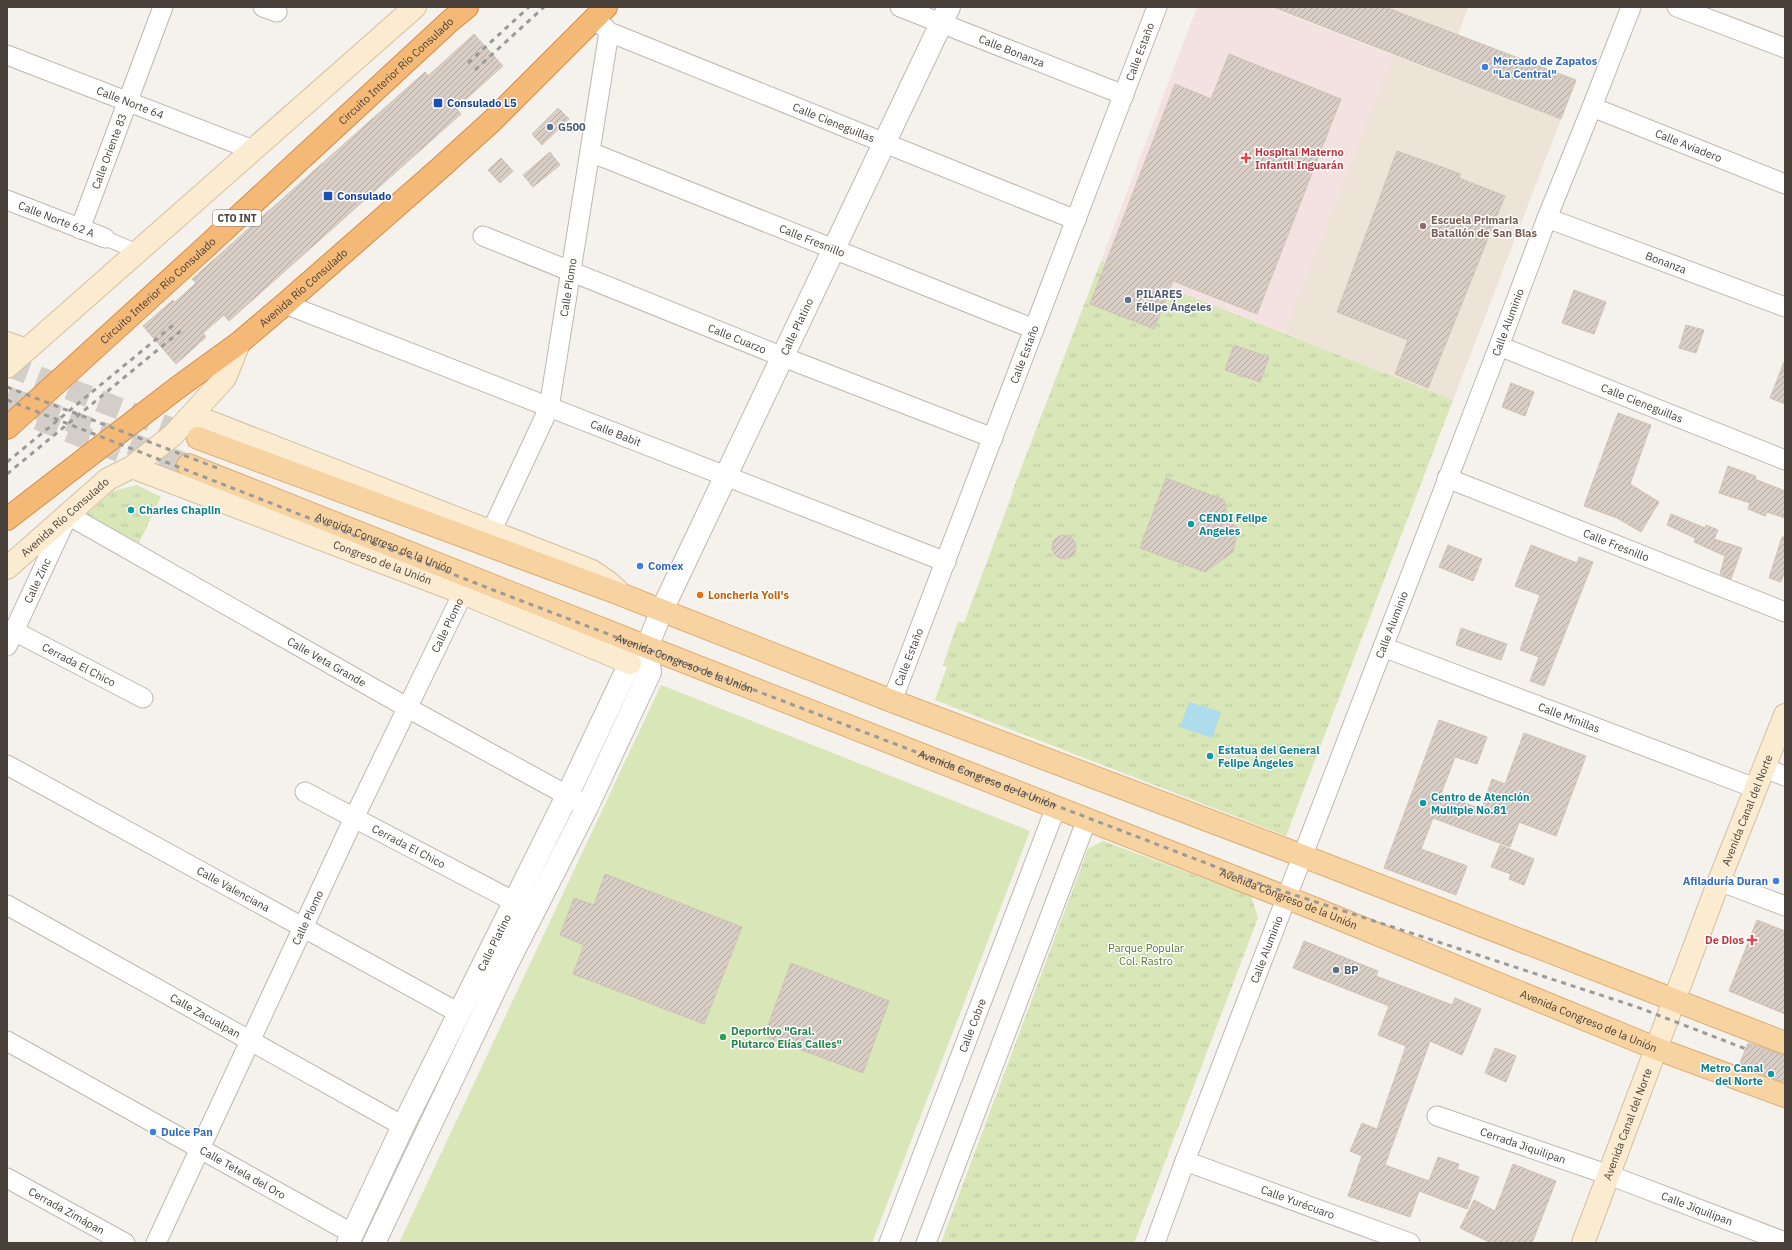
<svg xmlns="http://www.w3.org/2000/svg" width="1792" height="1250" font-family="'IBM Plex Sans',sans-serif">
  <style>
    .education { fill: #ede4d7 }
    .medical { fill: #f4e1e1 }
    .green { fill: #d8e6b8 }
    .park { fill: url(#park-tufts) }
    .water { fill: #addced }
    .building { fill: url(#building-hatch); stroke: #d0c2b6 }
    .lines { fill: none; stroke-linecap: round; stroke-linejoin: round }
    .tertiary-tunnel { stroke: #d3cec8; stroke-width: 22; stroke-dasharray: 22 11; stroke-linecap: butt }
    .primary-tunnel { stroke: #d3cec8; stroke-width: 22; stroke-dasharray: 22 11; stroke-linecap: butt }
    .pedestrian-casing { stroke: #c0b7af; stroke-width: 16 }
    .minor-casing { stroke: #c0b7af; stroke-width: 21 }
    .tertiary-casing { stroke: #c0b7af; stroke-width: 24 }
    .secondary-casing { stroke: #d4c0a1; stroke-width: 24 }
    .primary-casing { stroke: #ddae72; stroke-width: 24 }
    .motorway-casing { stroke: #d58c47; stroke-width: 24 }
    .pedestrian { stroke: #fff; stroke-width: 14 }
    .minor { stroke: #fff; stroke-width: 19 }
    .tertiary { stroke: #fff; stroke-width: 22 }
    .secondary { stroke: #fbebd0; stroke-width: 22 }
    .primary { stroke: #f8d3a2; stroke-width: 22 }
    .motorway { stroke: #f5b977; stroke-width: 22 }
    .rail { stroke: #9a9a9a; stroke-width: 3; stroke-dasharray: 5 5; stroke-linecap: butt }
    .shop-dot { fill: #3f7fe0; stroke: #fff; stroke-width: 1.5 }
    .transit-dot { fill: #1a4fb4; stroke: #fff; stroke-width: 1.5 }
    .service-dot { fill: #5c6f8a; stroke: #fff; stroke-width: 1.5 }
    .health-dot { fill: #e0444e; stroke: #fff; stroke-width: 1.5 }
    .education-dot { fill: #8d6e63; stroke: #fff; stroke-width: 1.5 }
    .culture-dot { fill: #0f9aa8; stroke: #fff; stroke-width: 1.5 }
    .food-dot { fill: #e8710a; stroke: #fff; stroke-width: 1.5 }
    .leisure-dot { fill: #2e9e5b; stroke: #fff; stroke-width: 1.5 }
    .labels { text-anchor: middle; stroke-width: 3; stroke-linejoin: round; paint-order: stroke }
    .shield { fill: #fff; stroke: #807a75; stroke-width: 1 }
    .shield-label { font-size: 10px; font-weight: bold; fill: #49413a }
    .street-label { font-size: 11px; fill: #49413a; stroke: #fff }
    .shop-label { font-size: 11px; font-weight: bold; fill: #366cbe; stroke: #fff; text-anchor: start }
    .transit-label { font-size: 11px; font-weight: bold; fill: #164399; stroke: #fff; text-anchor: start }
    .service-label { font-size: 11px; font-weight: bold; fill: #4e5e75; stroke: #fff; text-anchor: start }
    .health-label { font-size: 11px; font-weight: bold; fill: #be3a42; stroke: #fff; text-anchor: start }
    .education-label { font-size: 11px; font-weight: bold; fill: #785e54; stroke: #fff; text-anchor: start }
    .culture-label { font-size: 11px; font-weight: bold; fill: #0d838f; stroke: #fff; text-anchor: start }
    .food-label { font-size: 11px; font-weight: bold; fill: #c56008; stroke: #fff; text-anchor: start }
    .park-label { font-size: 11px; fill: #567830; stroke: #fff }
    .leisure-label { font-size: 11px; font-weight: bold; fill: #27864d; stroke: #fff; text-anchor: start }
  </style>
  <defs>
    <pattern id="park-tufts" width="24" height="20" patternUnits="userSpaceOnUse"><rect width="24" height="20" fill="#d8e6b8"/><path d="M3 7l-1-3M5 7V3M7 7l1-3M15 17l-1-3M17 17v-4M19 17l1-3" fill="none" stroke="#bbc69f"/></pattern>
    <pattern id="building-hatch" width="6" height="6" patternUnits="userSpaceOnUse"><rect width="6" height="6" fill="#d9cec5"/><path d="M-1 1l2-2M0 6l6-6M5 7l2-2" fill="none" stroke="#b2a9a1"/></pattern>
  </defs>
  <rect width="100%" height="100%" fill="#f5f1ec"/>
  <!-- education -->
  <path class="education" d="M1385,7H1468L1458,35Z
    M1393,55L1561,119L1453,400L1284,333Z"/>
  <!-- medical -->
  <path class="medical" d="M1197,7H1269L1393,55L1284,333L1101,261Z"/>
  <!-- green -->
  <path class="green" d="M661,685L1030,831L872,1243H399Z"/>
  <!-- park -->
  <path class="park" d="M1101,261L1453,400L1286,836L935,700L947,667L943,665L958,621L964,623L1013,492H1012Z
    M137,485L161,497L139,543L84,516L113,491Z
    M1103,841L1251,896L1258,918L1134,1243H941L1088,849Z"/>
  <!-- water -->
  <path class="water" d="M1189,702L1221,712L1212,738L1180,727Z"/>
  <!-- building -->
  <path class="building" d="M1273,7H1385L1576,80L1561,119Z
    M474,34L503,66L456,108L461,114L229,321L224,315L203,333L206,337L176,364L143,326L173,300L175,302L196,283L192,279L425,72L428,76Z
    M1229,54L1341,99L1257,314L1173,281L1154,329L1090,304L1175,84L1211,99Z
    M558,108L569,119L542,145L532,134Z
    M1397,151L1461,174L1459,178L1505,196L1428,388L1395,374L1408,340L1337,312Z
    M550,152L560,165L533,187L523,175Z
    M501,158L513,171L500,183L488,170Z
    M1574,290L1606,302L1594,334L1562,323Z
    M1686,325L1704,330L1696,353L1679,348Z
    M1234,345L1269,357L1260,382L1225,370Z
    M1784,362H1785V404L1770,398Z
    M1511,383L1534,392L1525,416L1502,407Z
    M1618,413L1651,425L1630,484L1659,502L1641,532L1617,518L1584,506Z
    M1728,466L1756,476L1755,479L1785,491V518L1767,512L1765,516L1748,509L1750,503L1719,493Z
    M1166,478L1224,500L1228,519L1238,528L1233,552L1205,572L1140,548Z
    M1671,514L1705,528L1706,525L1718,530L1714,539L1742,548L1731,579L1720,574L1725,556L1694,542L1695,538L1667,525Z
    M1052 547a12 12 0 1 1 24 0a12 12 0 1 1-24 0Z
    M1782,537H1785V570L1781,582L1769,578Z
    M1448,545L1482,559L1473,581L1439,567Z
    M1531,545L1577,563L1579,557L1593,562L1544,686L1530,681L1539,657L1520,650L1540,595L1515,586Z
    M1461,628L1507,644L1501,660L1456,645Z
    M1439,720L1487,737L1477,764L1455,757L1441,794L1481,809L1492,779L1505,784L1524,733L1586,756L1556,836L1519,822L1510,847L1433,818L1421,849L1467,866L1456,895L1384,868Z
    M1500,845L1534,859L1524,885L1509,879L1511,874L1491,867Z
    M605,874L742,927L704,1024L573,974L584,945L560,935L574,898L594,905Z
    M1757,920L1785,931V1014L1729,991Z
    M1304,941L1378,971L1376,976L1452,1005L1455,998L1481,1009L1462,1055L1430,1041L1385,1165L1429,1181L1438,1157L1459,1164L1457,1169L1479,1177L1467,1209L1419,1191L1410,1217L1348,1196L1362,1156L1350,1151L1362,1123L1377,1129L1406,1046L1378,1035L1389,1006L1293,968Z
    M791,963L889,1001L863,1073L764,1036Z
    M1748,1043L1785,1055V1083L1751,1070L1740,1063Z
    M1495,1048L1516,1056L1506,1082L1485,1073Z
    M1513,1164L1556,1181L1532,1243H1491L1460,1228L1474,1200L1495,1211Z"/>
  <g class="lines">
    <!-- tertiary-tunnel -->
    <path class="tertiary-tunnel" d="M7,407L157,466"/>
    <!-- primary-tunnel -->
    <path class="primary-tunnel" d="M7,365L193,437
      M7,397L188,465"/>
    <!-- pedestrian casing -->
    <g class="pedestrian-casing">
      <path id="pedestrian" d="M105,238L138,252"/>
    </g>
    <!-- minor casing -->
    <g class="minor-casing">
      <g id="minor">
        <path d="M263,7L277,12"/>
        <path id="s1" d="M900,7L1124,95"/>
        <path d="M1677,7L1785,48"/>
        <path id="s2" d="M595,18L609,32L1076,220"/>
        <path id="s3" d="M7,55L253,150"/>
        <path id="s4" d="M1592,107L1785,184"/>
        <path id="s5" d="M590,152L1034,329"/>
        <path id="s6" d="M7,200L105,238"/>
        <path id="s7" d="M1547,218L1785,307"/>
        <path id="s8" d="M80,229L163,7"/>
        <path id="s9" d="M483,236L783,357L993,438"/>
        <path id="s10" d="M285,304L946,562"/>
        <path id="s11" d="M1499,346L1785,460"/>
        <path id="s12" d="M1447,478L1785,612"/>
        <path id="s13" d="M491,532L549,408L609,32"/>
        <path id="s14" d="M14,631L143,698"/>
        <path id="s15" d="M7,646L68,515L408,708L581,803"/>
        <path id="s16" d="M1383,647L1755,788"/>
        <path id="s17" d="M892,701L1157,7"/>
        <path id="s18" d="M7,765L459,1013"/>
        <path d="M1764,768L1785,776"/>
        <path id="s19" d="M305,792L513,901"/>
        <path d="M1719,881L1785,906"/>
        <path id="s20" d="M7,905L403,1126"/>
        <path id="s21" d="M7,1041L353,1234"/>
        <path id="s22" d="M1437,1116L1609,1175L1785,1242"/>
        <path id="s23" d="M1185,1161L1410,1243"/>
        <path id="s24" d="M7,1178L125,1243"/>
        <path id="s25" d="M156,1243L354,818L463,593"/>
        <path id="s26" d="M889,1243L1056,807"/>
        <path d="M926,1243L1087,819"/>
        <path id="s27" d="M1155,1243L1185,1161L1499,346L1547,218L1592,107L1631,7"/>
      </g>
    </g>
    <!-- tertiary casing -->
    <g class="tertiary-casing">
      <g id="tertiary">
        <path id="s28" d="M348,1243L403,1126L567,796L630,663L647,647L662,610L949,7"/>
        <path d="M374,1243L507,964L587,807L650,672L647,647"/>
      </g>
    </g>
    <!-- secondary casing -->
    <g class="secondary-casing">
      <g id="secondary">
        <path d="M7,343L26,350"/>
        <path d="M7,367L415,7"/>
        <path d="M192,415L592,571L608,582L618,591"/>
        <path id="s29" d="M132,467L463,593L630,663"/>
        <path id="s30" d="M7,568L108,479L132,467L173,435L225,378L239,343"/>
        <path id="s31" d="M1583,1243L1719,881L1785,715"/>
      </g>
    </g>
    <!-- primary casing -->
    <g class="primary-casing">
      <g id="primary">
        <path d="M198,438L620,594L892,701L1303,856L1785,1043"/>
        <path id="s32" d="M188,465L647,647L1323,912L1655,1048L1785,1096"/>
      </g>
    </g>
    <!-- motorway casing -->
    <g class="motorway-casing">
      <g id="motorway">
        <path id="s33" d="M7,428L197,255L450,21L467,7"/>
        <path id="s34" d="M7,519L177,388L239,343L285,304L439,169L492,121L606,7"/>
      </g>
    </g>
    <!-- pedestrian -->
    <use href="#pedestrian" class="pedestrian"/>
    <!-- minor -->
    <use href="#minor" class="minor"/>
    <!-- tertiary -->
    <use href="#tertiary" class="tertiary"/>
    <!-- secondary -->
    <use href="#secondary" class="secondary"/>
    <!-- primary -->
    <use href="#primary" class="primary"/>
    <!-- motorway -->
    <use href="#motorway" class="motorway"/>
    <!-- rail -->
    <g class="rail">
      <path d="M468,63L529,7"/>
      <path d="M475,70L544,7"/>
      <path d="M7,387L217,468"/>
      <path id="s35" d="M7,400L501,593L1258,883L1637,1007L1746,1049"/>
      <path d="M7,462L177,322"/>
      <path d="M7,474L183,329"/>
    </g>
  </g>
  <!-- markers -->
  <g class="shop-dot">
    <circle cx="1485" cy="67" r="4"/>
    <circle cx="640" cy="566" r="4"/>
    <circle cx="1776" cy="881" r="4"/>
    <circle cx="153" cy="1132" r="4"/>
  </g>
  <g class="transit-dot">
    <rect x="433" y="98" width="10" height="10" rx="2"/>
    <rect x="323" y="191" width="10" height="10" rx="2"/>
  </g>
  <g class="service-dot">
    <circle cx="550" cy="127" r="4"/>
    <circle cx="1128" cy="300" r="4"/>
    <circle cx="1336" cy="970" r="4"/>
  </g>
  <g class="health-dot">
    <path d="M1244 152h4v4h4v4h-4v4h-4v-4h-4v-4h4z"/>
    <path d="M1750 934h4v4h4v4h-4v4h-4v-4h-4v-4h4z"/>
  </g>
  <circle class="education-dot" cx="1423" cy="226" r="4"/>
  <g class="culture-dot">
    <circle cx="131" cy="510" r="4"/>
    <circle cx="1191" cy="524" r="4"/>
    <circle cx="1210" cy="756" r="4"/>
    <circle cx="1423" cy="803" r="4"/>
    <circle cx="1771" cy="1074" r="4"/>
  </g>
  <circle class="food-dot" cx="700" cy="595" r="4"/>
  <circle class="leisure-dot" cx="723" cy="1037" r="4"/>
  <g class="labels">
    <!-- shield labels -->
    <rect class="shield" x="213" y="210" width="48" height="16" rx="3"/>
    <g class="shield-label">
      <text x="237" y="222">CTO INT</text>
    </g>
    <!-- street labels -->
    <g class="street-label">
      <text dy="4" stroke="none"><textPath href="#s1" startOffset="120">Calle Bonanza</textPath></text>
      <text dy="4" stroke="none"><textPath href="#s17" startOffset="695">Calle Estaño</textPath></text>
      <text dy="4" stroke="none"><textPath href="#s33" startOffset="528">Circuito Interior Río Consulado</textPath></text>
      <text dy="4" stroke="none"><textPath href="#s3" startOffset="132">Calle Norte 64</textPath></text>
      <text dy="4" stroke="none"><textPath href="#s2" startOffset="262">Calle Cieneguillas</textPath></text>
      <text dy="4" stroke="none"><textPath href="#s4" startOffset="104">Calle Aviadero</textPath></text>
      <text dy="4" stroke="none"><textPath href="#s8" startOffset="83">Calle Oriente 83</textPath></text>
      <text dy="4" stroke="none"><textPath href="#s6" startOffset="53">Calle Norte 62 A</textPath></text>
      <text dy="4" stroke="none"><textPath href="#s5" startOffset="239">Calle Fresnillo</textPath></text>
      <text dy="4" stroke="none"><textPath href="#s7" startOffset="127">Bonanza</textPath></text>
      <text dy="4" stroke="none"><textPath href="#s13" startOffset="259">Calle Plomo</textPath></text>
      <text dy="4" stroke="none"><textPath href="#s34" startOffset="376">Avenida Río Consulado</textPath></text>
      <text dy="4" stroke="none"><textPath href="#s33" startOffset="204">Circuito Interior Río Consulado</textPath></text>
      <text dy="4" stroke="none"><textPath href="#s27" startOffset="986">Calle Aluminio</textPath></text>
      <text dy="4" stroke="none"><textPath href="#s28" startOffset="1022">Calle Platino</textPath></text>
      <text dy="4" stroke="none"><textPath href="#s9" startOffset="274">Calle Cuarzo</textPath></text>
      <text dy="4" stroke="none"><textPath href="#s17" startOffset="371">Calle Estaño</textPath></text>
      <text dy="4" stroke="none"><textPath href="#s11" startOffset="154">Calle Cieneguillas</textPath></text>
      <text dy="4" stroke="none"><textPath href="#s10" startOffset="355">Calle Babit</textPath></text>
      <text dy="4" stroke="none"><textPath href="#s30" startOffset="77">Avenida Río Consulado</textPath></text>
      <text dy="4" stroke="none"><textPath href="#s32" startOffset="211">Avenida Congreso de la Unión</textPath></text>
      <text dy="4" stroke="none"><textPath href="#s12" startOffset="182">Calle Fresnillo</textPath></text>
      <text dy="4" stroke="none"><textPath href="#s29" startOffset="268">Congreso de la Unión</textPath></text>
      <text dy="4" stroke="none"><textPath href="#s15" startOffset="72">Calle Zinc</textPath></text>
      <text dy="4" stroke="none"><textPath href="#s27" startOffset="662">Calle Aluminio</textPath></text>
      <text dy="4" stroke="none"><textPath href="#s25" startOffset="683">Calle Plomo</textPath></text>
      <text dy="4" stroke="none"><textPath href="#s17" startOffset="47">Calle Estaño</textPath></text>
      <text dy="4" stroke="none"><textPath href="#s15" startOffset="442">Calle Veta Grande</textPath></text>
      <text dy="4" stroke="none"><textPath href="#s35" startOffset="727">Avenida Congreso de la Unión</textPath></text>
      <text dy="4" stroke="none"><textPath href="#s14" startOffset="73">Cerrada El Chico</textPath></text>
      <text dy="4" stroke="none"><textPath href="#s16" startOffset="199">Calle Minillas</textPath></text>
      <text dy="4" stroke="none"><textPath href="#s35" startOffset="1051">Avenida Congreso de la Unión</textPath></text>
      <text dy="4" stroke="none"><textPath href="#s31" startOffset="463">Avenida Canal del Norte</textPath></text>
      <text dy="4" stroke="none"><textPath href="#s19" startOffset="117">Cerrada El Chico</textPath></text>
      <text dy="4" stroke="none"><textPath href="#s18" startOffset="258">Calle Valenciana</textPath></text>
      <text dy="4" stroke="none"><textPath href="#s32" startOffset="1183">Avenida Congreso de la Unión</textPath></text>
      <text dy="4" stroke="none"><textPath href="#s25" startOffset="359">Calle Plomo</textPath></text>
      <text dy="4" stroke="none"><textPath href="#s28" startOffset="334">Calle Platino</textPath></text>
      <text dy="4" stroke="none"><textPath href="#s27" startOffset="314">Calle Aluminio</textPath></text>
      <text dy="4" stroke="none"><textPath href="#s20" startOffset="227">Calle Zacualpan</textPath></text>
      <text dy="4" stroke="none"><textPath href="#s32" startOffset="1507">Avenida Congreso de la Unión</textPath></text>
      <text dy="4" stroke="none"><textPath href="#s26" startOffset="233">Calle Cobre</textPath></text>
      <text dy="4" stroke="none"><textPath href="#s31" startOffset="127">Avenida Canal del Norte</textPath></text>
      <text dy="4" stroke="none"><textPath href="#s22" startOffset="91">Cerrada Jiquilipan</textPath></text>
      <text dy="4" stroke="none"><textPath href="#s21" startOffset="270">Calle Tetela del Oro</textPath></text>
      <text dy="4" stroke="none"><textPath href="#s23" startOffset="120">Calle Yurécuaro</textPath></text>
      <text dy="4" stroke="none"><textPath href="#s22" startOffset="276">Calle Jiquilipan</textPath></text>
      <text dy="4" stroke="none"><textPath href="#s24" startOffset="68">Cerrada Zimápan</textPath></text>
    </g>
    <!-- shop labels -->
    <g class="shop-label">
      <text x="1493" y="65">Mercado de Zapatos<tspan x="1493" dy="13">"La Central"</tspan></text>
      <text x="648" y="570">Comex</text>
      <text x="1768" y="885" text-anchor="end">Afiladuría Duran</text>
      <text x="161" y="1136">Dulce Pan</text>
    </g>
    <!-- transit labels -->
    <g class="transit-label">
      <text x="447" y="107">Consulado L5</text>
      <text x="337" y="200">Consulado</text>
    </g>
    <!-- service labels -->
    <g class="service-label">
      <text x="558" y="131">G500</text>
      <text x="1136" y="298">PILARES<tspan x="1136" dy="13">Félipe Ángeles</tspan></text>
      <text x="1344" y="974">BP</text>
    </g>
    <!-- health labels -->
    <g class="health-label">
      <text x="1255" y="156">Hospital Materno<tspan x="1255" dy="13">Infantil Inguarán</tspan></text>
      <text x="1744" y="944" text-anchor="end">De Dios</text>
    </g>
    <!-- education labels -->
    <g class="education-label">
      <text x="1431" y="224">Escuela Primaria<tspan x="1431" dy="13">Batallón de San Blas</tspan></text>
    </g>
    <!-- culture labels -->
    <g class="culture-label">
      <text x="139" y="514">Charles Chaplin</text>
      <text x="1199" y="522">CENDI Felipe<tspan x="1199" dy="13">Angeles</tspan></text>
      <text x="1218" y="754">Estatua del General<tspan x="1218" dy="13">Felipe Ángeles</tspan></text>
      <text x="1431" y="801">Centro de Atención<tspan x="1431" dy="13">Mulitple No.81</tspan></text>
      <text x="1763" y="1072" text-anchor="end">Metro Canal<tspan x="1763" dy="13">del Norte</tspan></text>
    </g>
    <!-- food labels -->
    <g class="food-label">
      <text x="708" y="599">Loncheria Yoli's</text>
    </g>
    <!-- park labels -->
    <g class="park-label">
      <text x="1146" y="952">Parque Popular<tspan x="1146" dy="13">Col. Rastro</tspan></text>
    </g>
    <!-- leisure labels -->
    <g class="leisure-label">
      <text x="731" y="1035">Deportivo "Gral.<tspan x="731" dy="13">Plutarco Elías Calles"</tspan></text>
    </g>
  </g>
  <!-- border -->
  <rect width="1792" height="1250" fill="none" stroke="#49413a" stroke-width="16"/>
</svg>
